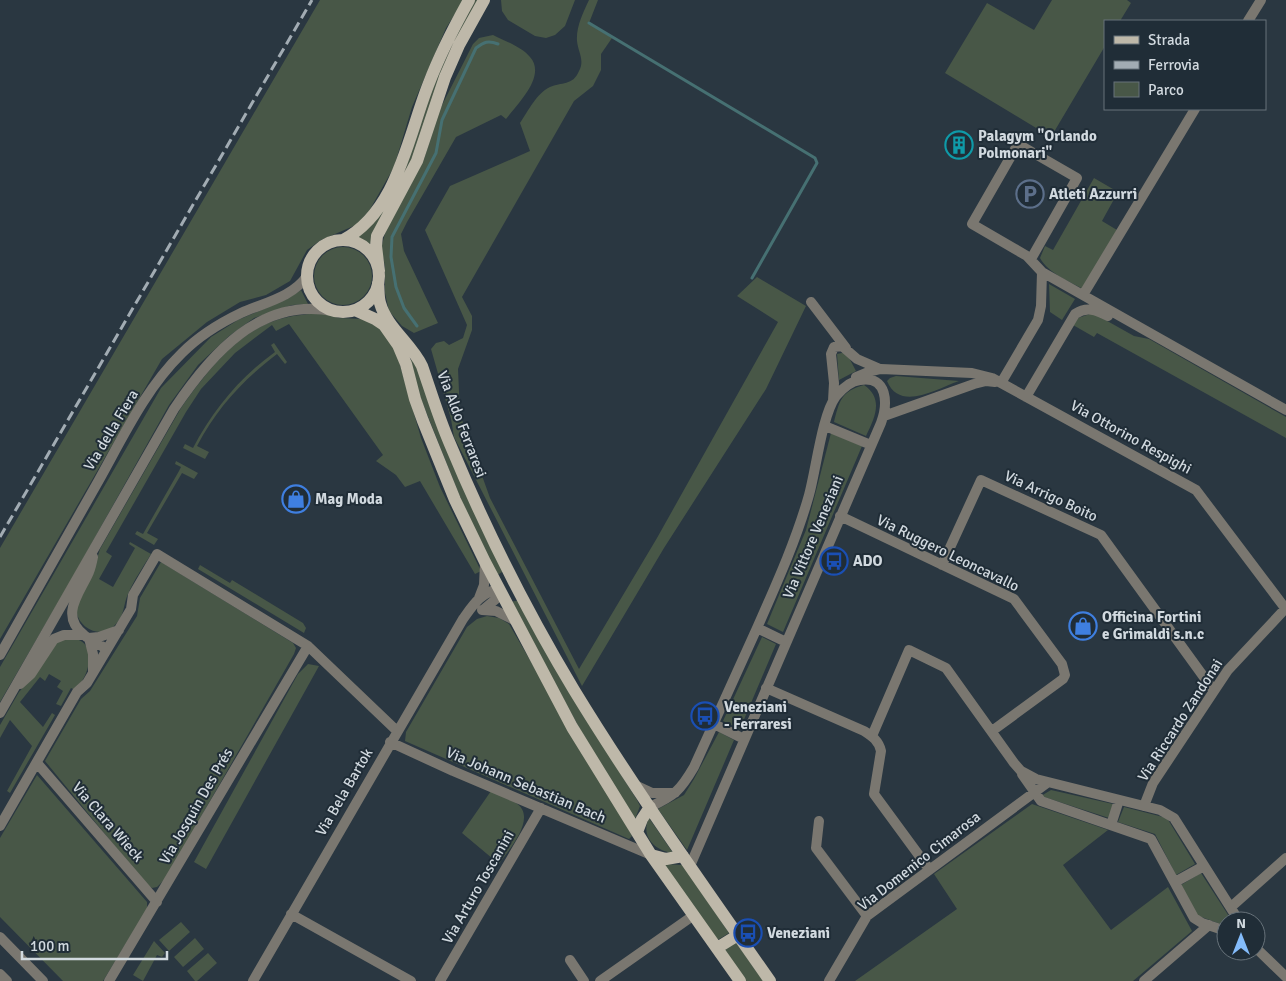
<svg xmlns="http://www.w3.org/2000/svg" width="1286" height="981" font-family="Signika,sans-serif">
  <style>
    .green { fill: #485747 }
    .lines { fill: none; stroke-linecap: round; stroke-linejoin: round }
    .stream { stroke: #467072; stroke-width: 3 }
    .minor { stroke: #7a7770; stroke-width: 10 }
    .major { stroke: #beb8a9; stroke-width: 12 }
    .rail { stroke: #a2acb3; stroke-width: 3; stroke-dasharray: 10 5; stroke-linecap: butt }
    .labels { text-anchor: middle; stroke-width: 4; stroke-linejoin: round; paint-order: stroke }
    .poi-label { font-size: 15px; font-weight: bold; fill: #d1d9df; stroke: #202d37; text-anchor: start }
    .street-label { font-size: 15px; fill: #d1d9df; stroke: #202d37 }
  </style>
  <rect width="100%" height="100%" fill="#2a3741"/>
  <!-- green -->
  <path class="green" d="M320,0H464L446,28L412,107L394,167L369,211L356,225L321,240L307,250L290,281L266,295L240,302L207,322L162,359L0,639V548Z
    M473,0H478L417,152L370,244L357,237L364,232Z
    M501,0H575L565,26L555,35L546,38L535,36L508,20L502,11Z
    M589,0H598L589,23L612,38L601,54V70L593,86L574,101L462,297L472,316V330L458,369L460,414L490,498L579,669L657,538L778,322L737,296L757,277L806,306L766,389L664,548L582,686L454,437L451,419L431,349L436,343L444,341L449,345L463,338L467,325L425,230L450,186L530,151L520,123C528,111 537,93 550,87C561,82 573,86 579,71C585,60 578,52 577,41C576,27 583,13 589,0Z
    M1052,0H1127L1131,3L1120,21H1105V46L1051,137L945,73L987,3L1034,30Z
    M493,35C505,41 522,47 530,57C547,76 517,104 506,119L501,115L456,137L407,222L401,234L404,251L438,323L414,333L402,326L389,311L385,293V266L381,248L386,230L424,159L438,113L473,44L479,38Z
    M1094,178L1118,192L1102,221L1117,230L1083,289C1069,281 1048,273 1040,258L1045,246L1053,250Z
    M314 276a29 29 0 1 1 58 0a29 29 0 1 1-58 0Z
    M1049,284L1075,299L1062,320L1050,312Z
    M301,290L308,304L292,305L254,318L229,336L198,365L169,405L70,582L0,702V667L161,388L211,337L238,320L287,299Z
    M323,313L339,318L364,319L382,330L396,351L421,438L440,487L481,571L475,574L420,481L405,487L396,475L376,461L383,455L289,324L276,331L272,325L235,353L201,389L186,412L106,552L112,556L99,579L113,587L135,548L129,544L130,542L151,554C143,567 134,580 128,594C123,605 125,615 115,625C99,641 75,626 76,606C77,593 89,579 94,568C96,562 98,555 100,549L181,408C206,373 237,331 280,319C294,315 309,314 323,313Z
    M1093,313L1134,336L1149,339L1286,417V438L1097,333L1094,337L1073,325L1078,318Z
    M274,343L287,362L285,364L277,354C242,381 218,407 197,446L209,452L205,459L183,448L185,444L193,448C213,410 240,377 275,352L271,345Z
    M846,352L856,371L839,380L837,354Z
    M414,358L505,570L496,576L476,537L419,394L410,361Z
    M896,376L959,381C936,389 900,412 887,381L890,378Z
    M864,385C884,399 875,417 866,436L834,422C839,402 841,391 864,385Z
    M831,433L862,446L783,632L767,624L806,530Z
    M176,461L198,473L194,479L182,473L147,533L158,539L154,545L135,534L137,531L143,534L179,471L181,467L175,464Z
    M161,562L293,643L296,648L294,654L166,878L157,887L152,888L146,884L45,761L81,699L90,691L137,616L140,598Z
    M200,565L230,583L232,580L303,623L306,628L304,633L198,569Z
    M521,600L576,703L637,800L640,806L635,819L591,749L510,602Z
    M487,616L499,618L509,624L629,830L632,836L629,839L405,741L406,732L467,627L477,619Z
    M762,637L776,644L740,729L723,721Z
    M64,638C68,639 72,638 76,639C95,644 90,669 82,681C80,684 76,686 73,689L71,688L61,706L56,704L63,691L57,687L61,681L49,674L45,681L40,677L20,702L43,727L52,713L55,715L10,793L7,791L32,746L10,720L0,738V725L19,692L26,684L53,645Z
    M308,664L319,666L206,869L194,862L298,674Z
    M719,732L734,740L687,850L658,809L684,795L694,779Z
    M37,775L147,902V909L103,981H63L0,917V838Z
    M1051,790L1113,804L1109,818L1041,796Z
    M491,791C499,795 509,798 516,803C538,817 509,850 499,864L462,833Z
    M1032,804L1108,830L1063,865L1111,930L1168,887L1192,931L1133,981H855L957,909L934,874Z
    M1124,807L1167,818L1195,864L1176,875L1155,834L1118,822Z
    M649,818L673,853C655,851 640,836 649,818Z
    M664,864L683,865L729,933L716,941Z
    M1201,873L1232,921H1226V926L1196,915L1181,885Z
    M181,922L190,932L169,951L159,940Z
    M195,938L204,949L183,967L174,957Z
    M154,941L165,953L162,957L157,955L143,981L133,975Z
    M736,942L763,981H744L723,951Z
    M208,953L217,963L197,981H195L187,971Z"/>
  <g class="lines">
    <!-- stream -->
    <path class="stream" d="M589,23L815,158L817,163L752,278
      M417,326L404,308L396,287L391,257L392,237L436,153L442,120L476,48C484,42 488,40 498,44"/>
    <!-- minor -->
    <path class="minor" d="M1248,21L1261,0
      M1031,259L1077,178L1018,144L972,224L1027,256L1042,272L1286,410
      M1083,295L1195,109
      M811,302L846,348
      M856,377L868,372L881,369L972,373L992,378L1196,490L1285,608
      M1001,383L1038,320L1041,306L1042,272
      M1026,397L1075,314C1087,306 1096,310 1108,316
      M833,401L834,383L831,354L834,347L842,346L857,359L880,369
      M884,416L974,384L986,381L995,382
      M825,426L871,445
      M840,516L1014,599L1062,664L1065,675L1063,679L992,731
      M93,557C92,562 91,567 89,572C80,593 59,615 84,635C91,641 100,645 107,649
      M942,565L981,480L1101,535L1214,691
      M479,598L484,585L485,563
      M482,610L496,611L516,621
      M757,628L786,642
      M0,655C33,597 66,538 99,480C123,437 146,388 182,353C199,336 220,323 241,313C263,303 293,297 307,276
      M93,672V654L89,638L99,637L119,630
      M20,684L31,674L54,639L64,635H83
      M766,688L864,731C872,736 879,741 881,751L874,794L929,869
      M0,713L174,409C211,354 260,297 333,311
      M714,724L744,739
      M872,736L909,650L946,668L1014,763L1021,771L1036,779L1160,810L1174,818L1239,921
      M390,742L453,771L651,855
      M37,763L157,902
      M1022,774L1041,801L1151,839L1194,918L1202,923L1226,931
      M637,786L652,793H675
      M1144,806L1153,783L1214,691L1228,670L1286,608
      M650,807C675,795 680,791 694,767C715,721 736,674 757,628C776,585 796,541 809,495C816,470 822,415 836,396C842,389 851,381 860,380C888,375 888,404 881,423L690,866
      M819,821L816,848L867,916
      M1111,825L1119,800
      M0,826L77,692L87,683L131,609L133,595L157,554L308,646L397,731
      M1175,882L1204,866
      M1231,907L1286,858
      M291,914L411,981
      M0,937L43,981
      M1256,948L1286,977
      M570,960L584,981
      M0,974L7,981
      M109,981L308,646
      M253,981L463,619C473,605 481,592 499,589L496,599L484,609
      M440,981L541,808
      M600,981L694,915
      M829,981L867,916L1047,783
      M1144,981L1209,925"/>
    <!-- major -->
    <path class="major" d="M307 276a36 36 0 1 1 72 0a36 36 0 1 1-72 0Z
      M343,240C398,211 408,135 429,83C440,54 454,27 469,0
      M379,271L376,246L377,236L417,161L445,77L459,45L484,0
      M378,283C379,289 378,296 380,303C387,328 411,343 422,366C431,392 439,419 450,444C485,528 527,612 574,690C635,790 703,885 770,981
      M355,310L375,319L384,325L398,345L406,364L415,399L423,421L455,500L485,562L572,727L651,855L740,981
      M637,832L642,819L650,807
      M651,855L666,859L683,856
      M717,948L738,935"/>
    <!-- rail -->
    <path class="rail" d="M0,537L312,0"/>
  </g>
  <!-- icons -->
  <defs>
    <g id="building-ring" transform="scale(1.4375)"><circle r="9.5" fill="#202d37" stroke="#0f9aa8" stroke-width="1.5"/><path d="M-4-6H4V6H1V3H-1V6H-4ZM-2.5-4.3h1.7v1.8h-1.7ZM.8-4.3h1.7v1.8H.8ZM-2.5-1h1.7V.8h-1.7ZM.8-1h1.7V.8H.8Z" fill="#0f9aa8"/></g>
    <g id="parking-ring" transform="scale(1.4375)"><circle r="9.5" fill="#202d37" stroke="#5c6f8a" stroke-width="1.5"/><path d="M-3.5-5.5H1a3.5 3.5 0 0 1 0 7H-1V5.5H-3.5ZM-1-3.4V-.6H.8a1.4 1.4 0 0 0 0-2.8Z" fill="#5c6f8a"/></g>
    <g id="shop-ring" transform="scale(1.4375)"><circle r="9.5" fill="#202d37" stroke="#3f7fe0" stroke-width="1.5"/><path d="M-5-2.5h2.3a2.7 3.5 0 0 1 5.4 0H5L5.5 6h-11ZM-1.5-2.5h3a1.5 2.3 0 0 0-3 0Z" fill="#3f7fe0"/></g>
    <g id="bus-ring" transform="scale(1.4375)"><circle r="9.5" fill="#202d37" stroke="#1a4fb4" stroke-width="1.5"/><path d="M-5-6H5V4H4V6H2V4H-2V6H-4V4H-5ZM-3.5-4V0h7V-4ZM-3.5 1.2v1.5H-2V1.2ZM2 1.2v1.5H3.5V1.2Z" fill="#1a4fb4"/></g>
  </defs>
  <g fill-rule="evenodd">
    <use href="#building-ring" x="959" y="145"/>
    <use href="#parking-ring" x="1030" y="194"/>
    <use href="#shop-ring" x="296" y="499"/>
    <use href="#bus-ring" x="834" y="561"/>
    <use href="#shop-ring" x="1083" y="626"/>
    <use href="#bus-ring" x="705" y="716"/>
    <use href="#bus-ring" x="748" y="933"/>
  </g>
  <g class="labels">
    <!-- poi labels -->
    <g class="poi-label">
      <text x="978" y="141">Palagym "Orlando<tspan x="978" dy="17">Polmonari"</tspan></text>
      <text x="1049" y="199">Atleti Azzurri</text>
      <text x="315" y="504">Mag Moda</text>
      <text x="853" y="566">ADO</text>
      <text x="1102" y="622">Officina Fortini<tspan x="1102" dy="17">e Grimaldi s.n.c</tspan></text>
      <text x="724" y="712">Veneziani<tspan x="724" dy="17">- Ferraresi</tspan></text>
      <text x="767" y="938">Veneziani</text>
    </g>
    <!-- street labels -->
    <g class="street-label">
      <text transform="translate(462 424) rotate(69)" y="5">Via Aldo Ferraresi</text>
      <text transform="translate(111 430) rotate(-59)" y="5">Via della Fiera</text>
      <text transform="translate(1131 437) rotate(29)" y="5">Via Ottorino Respighi</text>
      <text transform="translate(1051 496) rotate(25)" y="5">Via Arrigo Boito</text>
      <text transform="translate(813 537) rotate(-67)" y="5">Via Vittore Veneziani</text>
      <text transform="translate(948 553) rotate(26)" y="5">Via Ruggero Leoncavallo</text>
      <text transform="translate(1180 720) rotate(-57)" y="5">Via Riccardo Zandonai</text>
      <text transform="translate(526 785) rotate(23)" y="5">Via Johann Sebastian Bach</text>
      <text transform="translate(344 792) rotate(-60)" y="5">Via Bela Bartok</text>
      <text transform="translate(196 806) rotate(-60)" y="5">Via Josquin Des Prés</text>
      <text transform="translate(108 822) rotate(49)" y="5">Via Clara Wieck</text>
      <text transform="translate(919 861) rotate(-38)" y="5">Via Domenico Cimarosa</text>
      <text transform="translate(478 887) rotate(-60)" y="5">Via Arturo Toscanini</text>
    </g>
  </g>
  <!-- legend -->
  <rect x="1104" y="20" width="162" height="90" fill="#202d37" stroke="#67727a"/>
  <rect x="1114" y="36" width="25" height="8" fill="#beb8a9" stroke="#67727a"/>
  <text x="1148" y="45" font-size="15" fill="#d1d9df">Strada</text>
  <rect x="1114" y="61" width="25" height="8" fill="#a2acb3" stroke="#67727a"/>
  <text x="1148" y="70" font-size="15" fill="#d1d9df">Ferrovia</text>
  <rect x="1114" y="82" width="25" height="15" fill="#485747" stroke="#67727a"/>
  <text x="1148" y="95" font-size="15" fill="#d1d9df">Parco</text>
  <!-- north arrow -->
  <g transform="translate(1241 936)"><circle r="24" fill="#202d37" stroke="#67727a"/>
  <path d="M0-4L9 19L0 12L-9 19Z" fill="#84bcfb"/>
  <text y="-8" font-size="14" font-weight="bold" text-anchor="middle" fill="#d1d9df">N</text>
  </g>
  <!-- scale -->
  <path d="M22 951v8h145v-8" fill="none" stroke="#d1d9df" stroke-width="2.5"/>
  <text x="30" y="951" font-size="15" fill="#d1d9df" stroke="#202d37" stroke-width="4" paint-order="stroke">100 m</text>
</svg>
